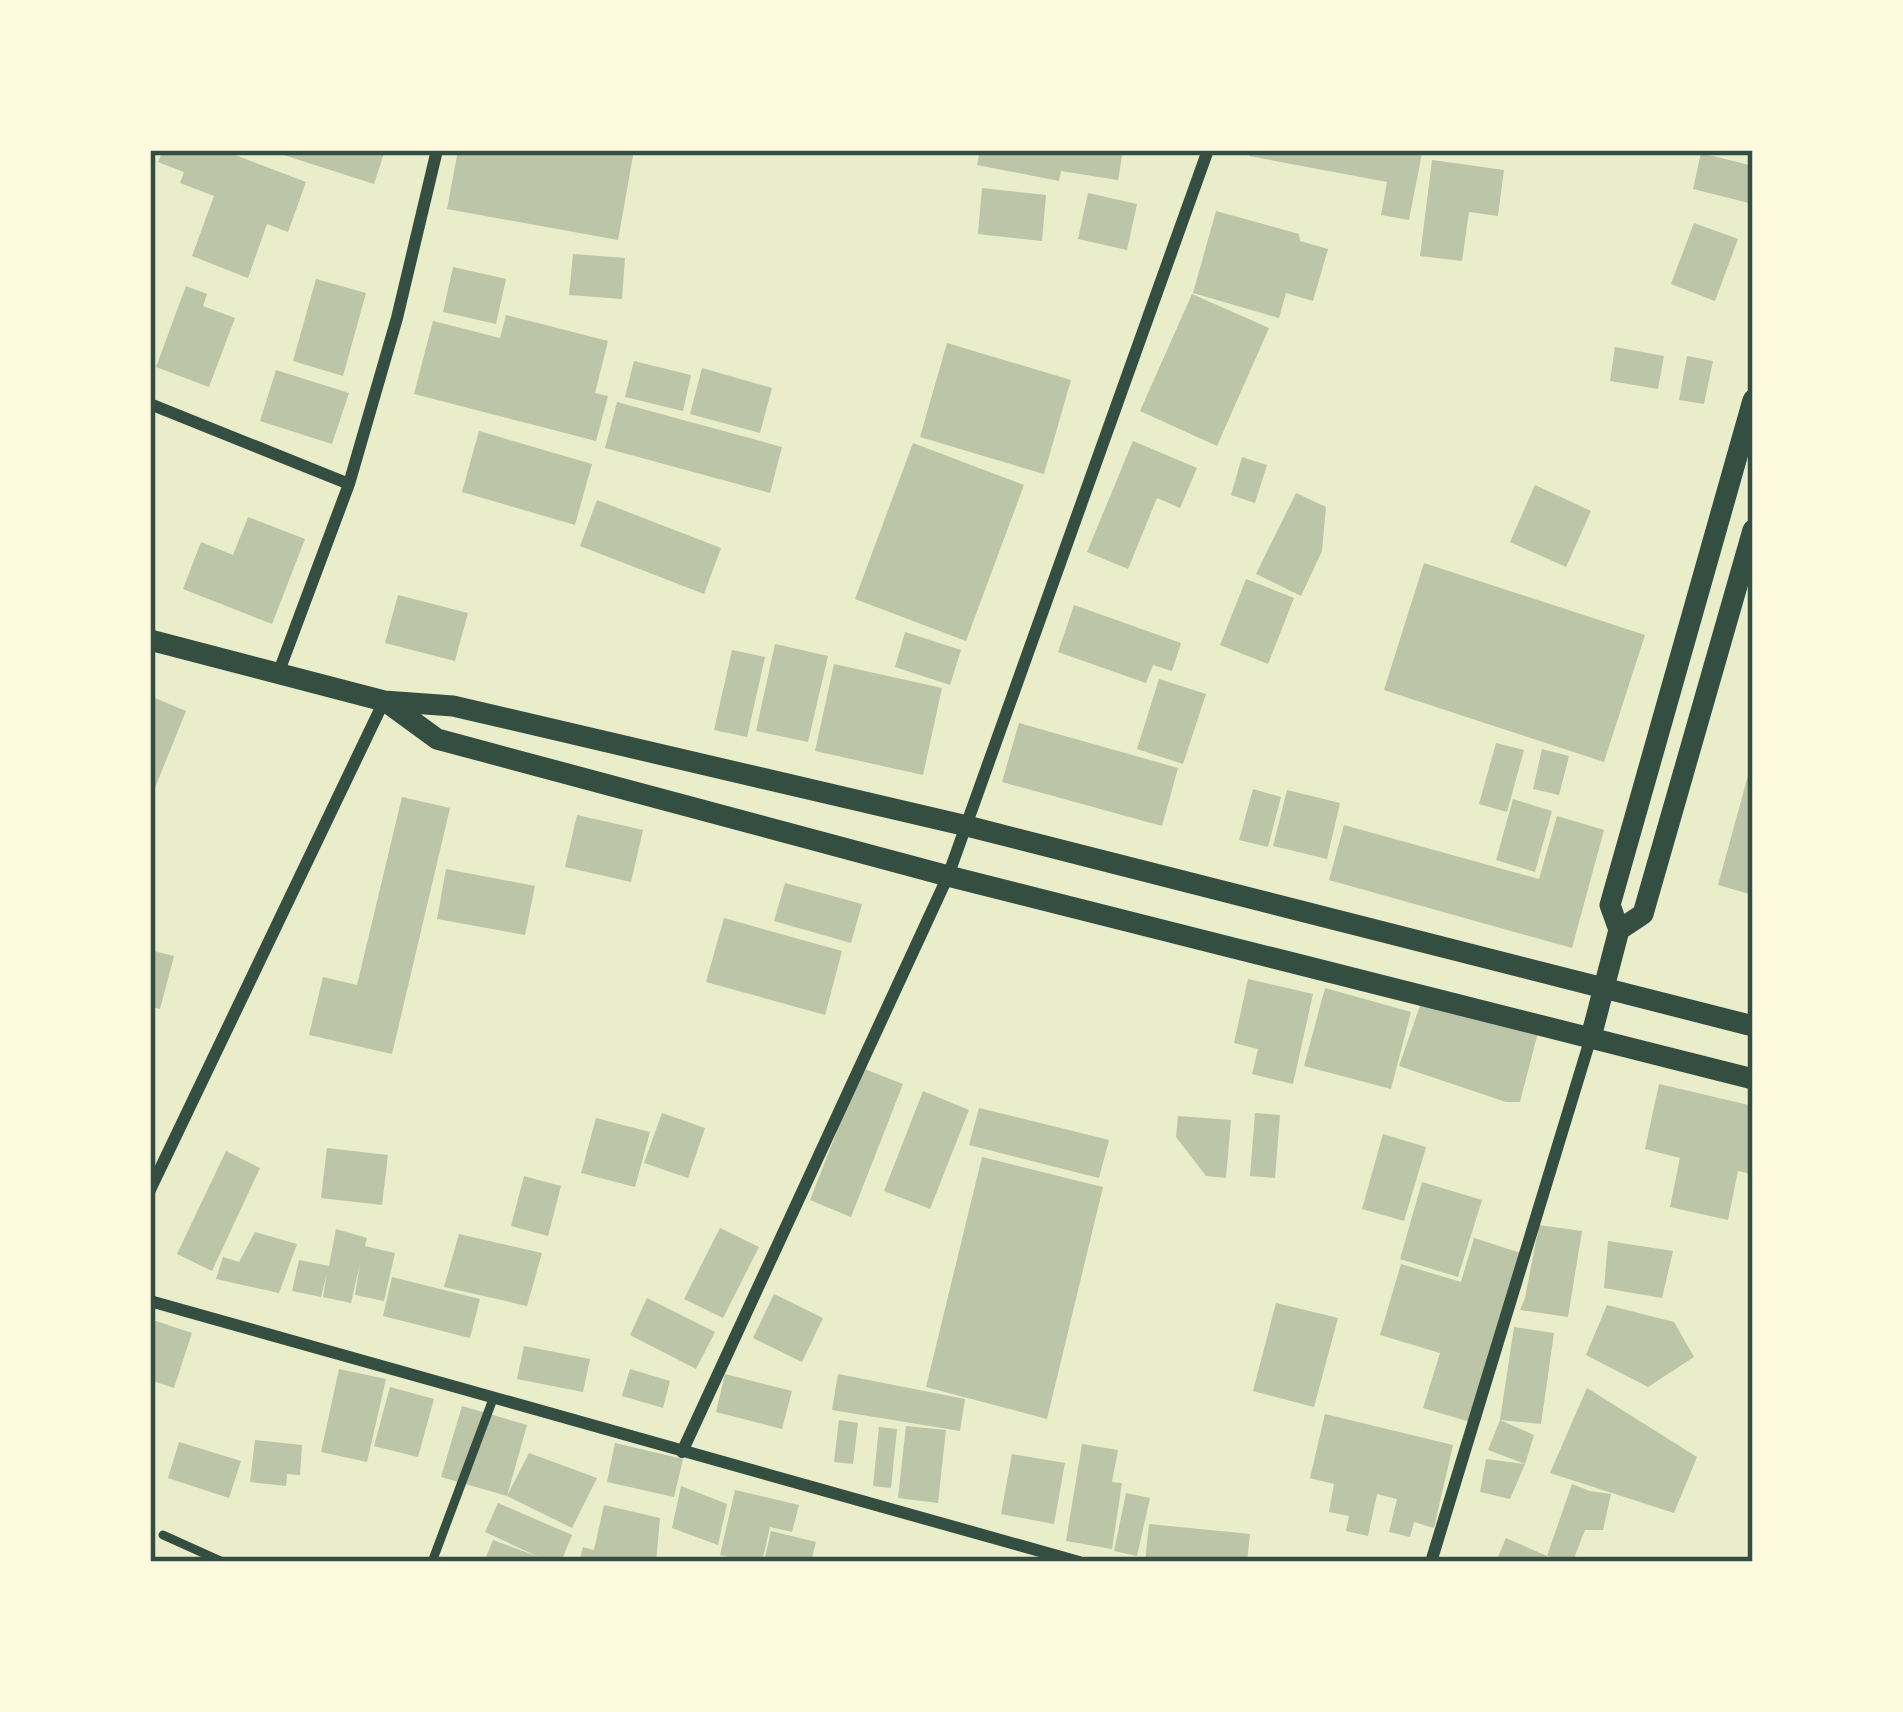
<svg xmlns="http://www.w3.org/2000/svg" width="1903" height="1712" font-family="'Source Sans 3',sans-serif">
  <style>
    .building { fill: #bcc5a7 }
    .lines { fill: none; stroke-linecap: round; stroke-linejoin: round }
    .service { stroke: #344e41; stroke-width: 9 }
    .minor { stroke: #344e41; stroke-width: 12 }
    .tertiary { stroke: #344e41; stroke-width: 21 }
    .neatline { fill: none; stroke: #344e41; stroke-width: 4.5 }
  </style>
  <rect width="100%" height="100%" fill="#e9edc9"/>
  <!-- building -->
  <path class="building" d="M163,150H222L306,182L288,232L267,224L248,278L192,256L214,196L180,183L184,172L158,162Z
    M268,150H385L374,184Z
    M458,150H634L618,240L447,209Z
    M980,150H1123L1118,180L1061,171L1059,181L977,165Z
    M1250,150H1407L1422,153L1409,220L1381,215L1387,182L1249,156Z
    M1701,153L1753,166V204L1693,189Z
    M1432,160L1504,170L1498,216L1469,212L1462,261L1420,256Z
    M982,188L1046,195L1042,241L978,234Z
    M1088,193L1137,204L1127,250L1078,239Z
    M1216,211L1299,234L1300,241L1328,249L1313,301L1286,293L1279,318L1193,293Z
    M1694,223L1738,239L1715,301L1671,284Z
    M573,254L625,258L622,299L569,295Z
    M453,267L506,279L496,324L443,312Z
    M316,279L366,293L343,376L293,361Z
    M186,286L207,294L203,306L235,318L209,387L156,367Z
    M1192,294L1269,328L1217,446L1140,411Z
    M506,315L608,341L595,393L608,396L596,441L414,394L433,321L500,338Z
    M947,343L1071,380L1044,474L920,437Z
    M1615,347L1664,356L1658,389L1610,381Z
    M1687,356L1713,361L1704,404L1679,400Z
    M634,361L691,375L683,411L625,397Z
    M702,368L772,388L760,433L690,414Z
    M276,370L349,393L332,444L260,421Z
    M617,402L782,447L770,493L605,448Z
    M479,431L592,464L575,525L462,492Z
    M1133,441L1197,468L1180,508L1157,498L1128,569L1087,552Z
    M913,443L1024,485L966,641L855,599Z
    M1242,457L1267,465L1255,503L1231,495Z
    M1535,485L1591,511L1566,567L1510,542Z
    M1296,493L1326,507L1322,551L1301,596L1256,574Z
    M597,500L721,548L704,594L580,546Z
    M248,517L305,539L272,624L183,589L201,542L233,555Z
    M1424,563L1645,635L1604,762L1384,690Z
    M1246,579L1294,598L1268,664L1220,645Z
    M398,595L468,613L455,661L385,643Z
    M1074,605L1181,643L1172,671L1153,665L1146,683L1058,652Z
    M905,632L961,650L950,685L895,667Z
    M775,644L828,656L808,742L756,731Z
    M732,650L765,657L747,737L714,730Z
    M834,664L942,688L923,775L815,751Z
    M1159,679L1206,694L1183,764L1137,749Z
    M150,696L186,711L150,800Z
    M1019,723L1178,768L1162,826L1002,782Z
    M1496,743L1524,750L1507,812L1479,804Z
    M1542,749L1569,756L1559,795L1533,789Z
    M1752,761H1753V895L1718,885Z
    M1253,789L1281,797L1268,847L1239,840Z
    M1287,790L1340,803L1327,859L1273,846Z
    M402,797L450,808L392,1054L309,1035L323,977L357,985Z
    M1513,799L1552,811L1535,872L1496,860Z
    M577,815L643,830L631,882L565,867Z
    M1557,816L1604,830L1572,948L1329,880L1344,825L1539,879Z
    M446,869L535,886L525,935L437,919Z
    M785,883L862,904L851,943L774,921Z
    M724,918L842,951L825,1015L706,982Z
    M150,950L174,956L160,1009L150,1006Z
    M1248,979L1313,994L1293,1084L1252,1074L1258,1049L1234,1043Z
    M1325,988L1411,1012L1391,1089L1304,1066Z
    M1422,1000L1538,1032L1520,1102H1506L1399,1066Z
    M862,1068L903,1084L851,1217L810,1200Z
    M1659,1084L1753,1106V1165L1751,1174L1738,1171L1728,1220L1670,1207L1680,1158L1645,1149Z
    M923,1091L969,1110L930,1209L884,1191Z
    M979,1108L1109,1140L1099,1178L969,1145Z
    M662,1113L705,1128L688,1178L644,1163Z
    M1255,1113L1280,1115L1275,1178L1250,1176Z
    M1178,1116L1231,1120L1226,1178L1206,1176L1176,1137Z
    M596,1118L650,1132L635,1187L581,1173Z
    M1383,1134L1426,1147L1404,1221L1362,1209Z
    M327,1148L388,1155L382,1205L321,1198Z
    M226,1151L260,1168L212,1271L177,1254Z
    M982,1157L1103,1187L1047,1419L926,1387Z
    M524,1176L561,1186L548,1236L511,1226Z
    M1422,1182L1482,1200L1458,1277L1400,1259Z
    M1539,1225L1582,1231L1568,1317L1520,1310L1525,1298Z
    M720,1228L759,1247L723,1318L684,1299Z
    M336,1229L367,1238L365,1246L395,1253L384,1301L355,1295L360,1264L351,1303L323,1297L327,1273L321,1297L292,1291L299,1260L329,1266Z
    M255,1232L297,1244L279,1293L216,1279L223,1257L239,1262Z
    M459,1234L542,1253L527,1306L444,1287Z
    M1474,1238L1521,1253L1470,1422L1423,1408L1440,1353L1380,1335L1401,1264L1461,1282Z
    M1608,1241L1673,1251L1662,1298L1604,1288Z
    M392,1277L480,1299L470,1338L383,1316Z
    M774,1294L823,1318L802,1362L753,1338Z
    M647,1298L715,1332L696,1369L630,1335Z
    M1276,1303L1338,1318L1314,1407L1253,1391Z
    M1607,1305L1674,1322L1694,1357L1648,1387L1586,1355Z
    M150,1319L192,1333L174,1388L150,1380Z
    M1514,1327L1554,1333L1541,1424L1500,1420Z
    M524,1346L590,1359L583,1392L517,1379Z
    M339,1369L386,1379L367,1462L321,1452Z
    M630,1369L670,1381L663,1408L622,1396Z
    M725,1374L792,1391L782,1429L716,1412Z
    M838,1374L965,1399L960,1431L832,1410Z
    M390,1387L434,1399L418,1457L374,1446Z
    M1587,1388L1697,1457L1674,1513L1550,1473Z
    M462,1406L527,1425L507,1496L441,1477Z
    M1325,1414L1453,1445L1434,1528L1414,1522L1410,1537L1389,1532L1397,1499L1377,1494L1368,1536L1346,1531L1349,1516L1329,1512L1334,1484L1310,1478Z
    M839,1420L858,1423L853,1464L834,1462Z
    M1500,1420L1534,1435L1525,1464L1488,1450Z
    M906,1426L946,1430L938,1503L898,1498Z
    M879,1427L897,1429L891,1488L873,1486Z
    M255,1440L302,1445L300,1475L287,1474L286,1486L250,1482Z
    M179,1442L241,1461L229,1498L168,1478Z
    M615,1443L683,1459L674,1497L607,1482Z
    M1082,1444L1118,1450L1112,1482L1122,1483L1112,1549L1066,1541Z
    M529,1453L597,1478L572,1528L507,1496Z
    M1012,1454L1065,1463L1054,1524L1001,1514Z
    M1486,1459L1525,1464L1510,1499L1480,1492Z
    M1572,1484L1590,1491L1611,1494L1603,1530H1585L1573,1561L1547,1556Z
    M681,1486L727,1504L718,1545L672,1528Z
    M735,1490L799,1505L792,1532L770,1527L762,1562H749L720,1555Z
    M1126,1493L1150,1498L1137,1556L1114,1551Z
    M498,1503L572,1535L561,1562H484L493,1540L539,1557L485,1532Z
    M604,1505L660,1518L656,1562H579L583,1547L594,1550Z
    M1149,1524L1250,1534L1247,1562H1145Z
    M771,1531L816,1542L811,1562H764Z
    M1506,1538L1547,1556L1545,1562H1496Z"/>
  <g class="lines">
    <!-- service -->
    <path class="service" d="M163,1535L223,1562
      M432,1562L493,1399"/>
    <!-- minor -->
    <path class="minor" d="M150,404L349,484
      M278,674L349,484L397,318L437,150
      M150,1190L384,701
      M150,1301L1079,1562
      M682,1452L948,876L1208,150
      M1431,1562L1591,1037"/>
    <!-- tertiary -->
    <path class="tertiary" d="M150,640L384,701L453,706L967,826L1753,1026
      M385,701L437,739L948,876L1753,1079
      M1619,930L1643,914L1753,530
      M1591,1037L1619,930L1610,905L1753,400"/>
  </g>
  <!-- border -->
  <rect width="1903" height="1712" fill="none" stroke="#fefae0" stroke-width="306"/>
  <rect x="153" y="153" width="1597" height="1406" class="neatline"/>
</svg>
